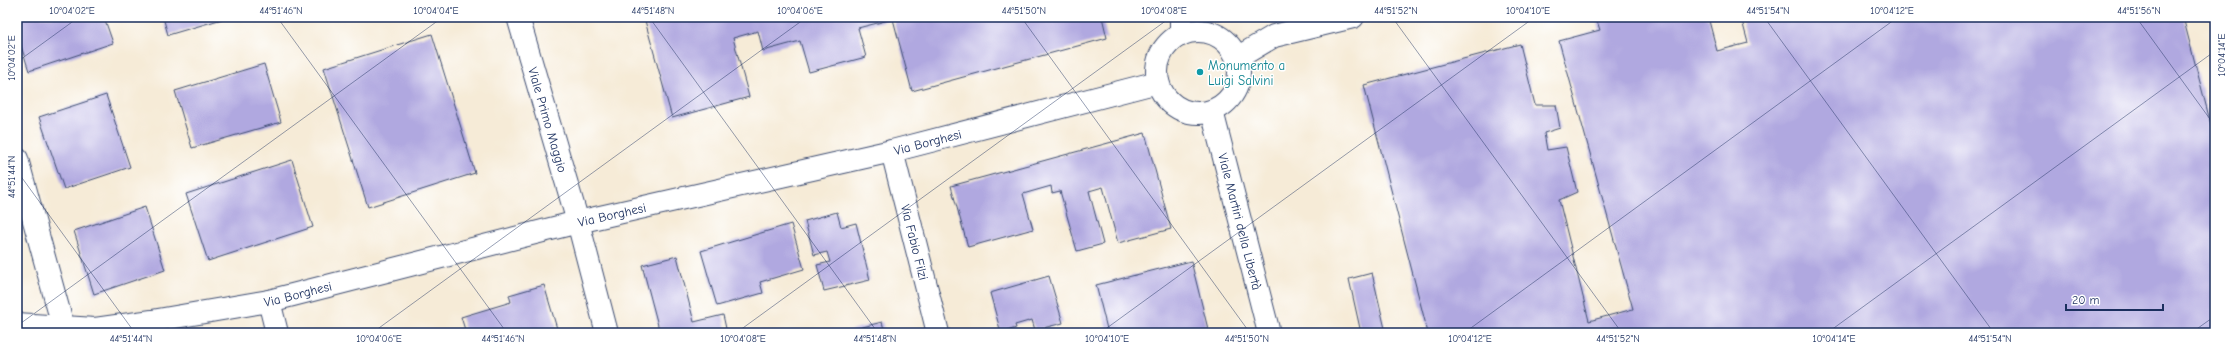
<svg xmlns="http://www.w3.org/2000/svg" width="2232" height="350" font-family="'Comic Neue',sans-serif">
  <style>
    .building { fill: #b0a8e0 }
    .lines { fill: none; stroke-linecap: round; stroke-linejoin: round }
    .street-casing { stroke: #3c4b70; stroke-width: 24 }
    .secondary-casing { stroke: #3c4b70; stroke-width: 24 }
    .street { stroke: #fff; stroke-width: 22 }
    .secondary { stroke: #fff; stroke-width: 22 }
    .ticks { fill: none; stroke: #1b2f5e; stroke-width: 1; stroke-opacity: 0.45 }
    .culture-dot { fill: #0f9aa8; stroke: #fff; stroke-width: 1.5 }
    .labels { text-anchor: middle; stroke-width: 3; stroke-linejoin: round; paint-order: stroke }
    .culture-label { font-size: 13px; fill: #0d838f; stroke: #fff; text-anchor: start }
    .street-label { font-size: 13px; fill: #1b2f5e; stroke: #fff }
    .neatline { fill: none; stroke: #1b2f5e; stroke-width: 1.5 }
    .ticks-label { font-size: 10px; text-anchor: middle; fill: #1b2f5e }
  </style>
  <rect width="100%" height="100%" fill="#fff"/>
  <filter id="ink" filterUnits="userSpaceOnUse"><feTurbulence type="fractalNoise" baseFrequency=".025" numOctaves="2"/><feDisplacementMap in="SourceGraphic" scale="8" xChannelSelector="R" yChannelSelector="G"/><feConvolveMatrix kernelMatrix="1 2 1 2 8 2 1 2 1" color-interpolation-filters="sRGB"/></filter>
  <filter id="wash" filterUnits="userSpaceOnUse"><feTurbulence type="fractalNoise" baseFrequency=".012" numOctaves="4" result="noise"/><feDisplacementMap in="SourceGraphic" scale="16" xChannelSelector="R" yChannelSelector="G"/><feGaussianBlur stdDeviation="0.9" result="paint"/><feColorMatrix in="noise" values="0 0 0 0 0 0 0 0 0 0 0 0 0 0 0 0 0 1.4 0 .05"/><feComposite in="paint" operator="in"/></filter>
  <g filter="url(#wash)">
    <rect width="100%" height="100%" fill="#f6ebd7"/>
    <g id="blocks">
      <!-- building -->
      <path class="building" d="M17,17H104L113,43L29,71L17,33Z
        M163,17H229L168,35Z
        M644,17H1102L1107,38L912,91L893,19L858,28L866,57L809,72L800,41L763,51L758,31L733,38L749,97L672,118Z
        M1614,17H1708L1717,51L1748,43L1741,17H2183L2215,140V333H1428L1364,85L1520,44L1535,105H1556L1560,128L1544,133L1547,150L1566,147L1577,192L1559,200L1589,321L1633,309L1559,41L1600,30L1597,21Z
        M432,34L475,173L368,207L324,68Z
        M264,64L281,122L192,148L175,91Z
        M106,95L130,167L64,189L39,117Z
        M1145,133L1171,229L1118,243L1103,187L1089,191L1103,244L1077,251L1060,191L1052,193L1051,186L1023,194L1033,229L968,247L951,186Z
        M292,160L313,227L208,261L186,194Z
        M145,207L165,270L94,294L74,231Z
        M837,212L841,227L856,223L870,280L824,291L817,265L830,262L827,252L814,255L805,221Z
        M791,224L804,269L760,282L763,293L717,306L701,251Z
        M677,256L694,322L723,315L727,333H660L642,265Z
        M1191,261L1208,329L1191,333H1108L1096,285Z
        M1372,273L1386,333H1361L1349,279Z
        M1049,276L1063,323L1035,330L1032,320L1015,325L1016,328L1001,333L990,293Z
        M544,285L558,332L466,333L461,317L511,302L509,295Z
        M882,322L885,333H843V332Z"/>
    </g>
  </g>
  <g filter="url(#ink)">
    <use href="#blocks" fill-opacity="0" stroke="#3c4b70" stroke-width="1"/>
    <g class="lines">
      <!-- street casing -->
      <g class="street-casing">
        <g id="street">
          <path id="s1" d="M518,17L578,222L607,333"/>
          <path d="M1181,35V17"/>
          <path id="s2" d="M892,151L938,333"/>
          <path d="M17,159L63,326"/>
          <path d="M269,301L277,333"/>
        </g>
      </g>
      <!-- secondary casing -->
      <g class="secondary-casing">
        <g id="secondary">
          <circle cx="1198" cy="72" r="41"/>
          <path d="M1237,58L1274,36L1353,17"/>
          <path id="s3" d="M1212,111L1269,333"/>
          <path id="s4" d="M17,324L95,329L152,321L269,301L578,222L892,151L1158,82"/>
        </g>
      </g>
      <!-- street -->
      <use href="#street" class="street"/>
      <!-- secondary -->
      <use href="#secondary" class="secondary"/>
    </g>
  </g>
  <!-- ticks -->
  <path class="ticks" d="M277,17L507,333M649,17L878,333M1021,17L1250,333M1392,17L1622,333M1764,17L1994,333M2136,17L2215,126M17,62L79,17M17,171L135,333M17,326L443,17M372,333L807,17M736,333L1171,17M1100,333L1535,17M1464,333L1898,17M1827,333L2215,51M2191,333L2215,316"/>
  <!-- markers -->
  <circle class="culture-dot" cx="1200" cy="72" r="4"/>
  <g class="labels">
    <!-- culture labels -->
    <g class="culture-label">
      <text x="1208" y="70">Monumento a<tspan x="1208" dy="15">Luigi Salvini</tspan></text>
    </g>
    <!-- street labels -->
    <g class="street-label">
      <text dy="5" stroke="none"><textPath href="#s1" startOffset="107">Viale Primo Maggio</textPath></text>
      <text dy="5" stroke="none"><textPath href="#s4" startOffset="932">Via Borghesi</textPath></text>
      <text dy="5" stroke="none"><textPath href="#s4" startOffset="608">Via Borghesi</textPath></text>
      <text dy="5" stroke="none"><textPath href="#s3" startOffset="114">Viale Martiri della Libertà</textPath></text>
      <text dy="5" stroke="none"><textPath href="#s2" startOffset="94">Via Fabio Filzi</textPath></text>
      <text dy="5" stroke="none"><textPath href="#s4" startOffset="284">Via Borghesi</textPath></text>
    </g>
  </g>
  <!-- margin -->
  <rect width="2232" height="350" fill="none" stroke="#fff" stroke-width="44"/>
  <!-- scale -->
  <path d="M2066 304v6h97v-6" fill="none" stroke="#1b2f5e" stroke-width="2"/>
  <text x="2072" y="304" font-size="12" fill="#1b2f5e" stroke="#ffffff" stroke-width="3" paint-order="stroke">20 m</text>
  <rect x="22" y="22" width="2188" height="306" class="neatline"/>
  <g class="ticks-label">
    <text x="72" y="14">10°04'02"E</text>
    <text x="281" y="14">44°51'46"N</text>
    <text x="436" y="14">10°04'04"E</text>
    <text x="653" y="14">44°51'48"N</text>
    <text x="800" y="14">10°04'06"E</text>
    <text x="1024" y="14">44°51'50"N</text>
    <text x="1164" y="14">10°04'08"E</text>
    <text x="1396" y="14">44°51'52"N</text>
    <text x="1528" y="14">10°04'10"E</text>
    <text x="1768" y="14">44°51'54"N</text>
    <text x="1892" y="14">10°04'12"E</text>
    <text x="2139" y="14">44°51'56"N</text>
    <text transform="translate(2221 55) rotate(-90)" y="4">10°04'14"E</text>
    <text transform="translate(11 58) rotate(-90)" y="4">10°04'02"E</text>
    <text transform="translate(11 177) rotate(-90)" y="4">44°51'44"N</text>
    <text x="131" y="342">44°51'44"N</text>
    <text x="379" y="342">10°04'06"E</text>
    <text x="503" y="342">44°51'46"N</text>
    <text x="743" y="342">10°04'08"E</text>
    <text x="875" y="342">44°51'48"N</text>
    <text x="1107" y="342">10°04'10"E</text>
    <text x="1247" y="342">44°51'50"N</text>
    <text x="1470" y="342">10°04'12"E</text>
    <text x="1618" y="342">44°51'52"N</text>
    <text x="1834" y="342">10°04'14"E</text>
    <text x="1990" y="342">44°51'54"N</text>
  </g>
</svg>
